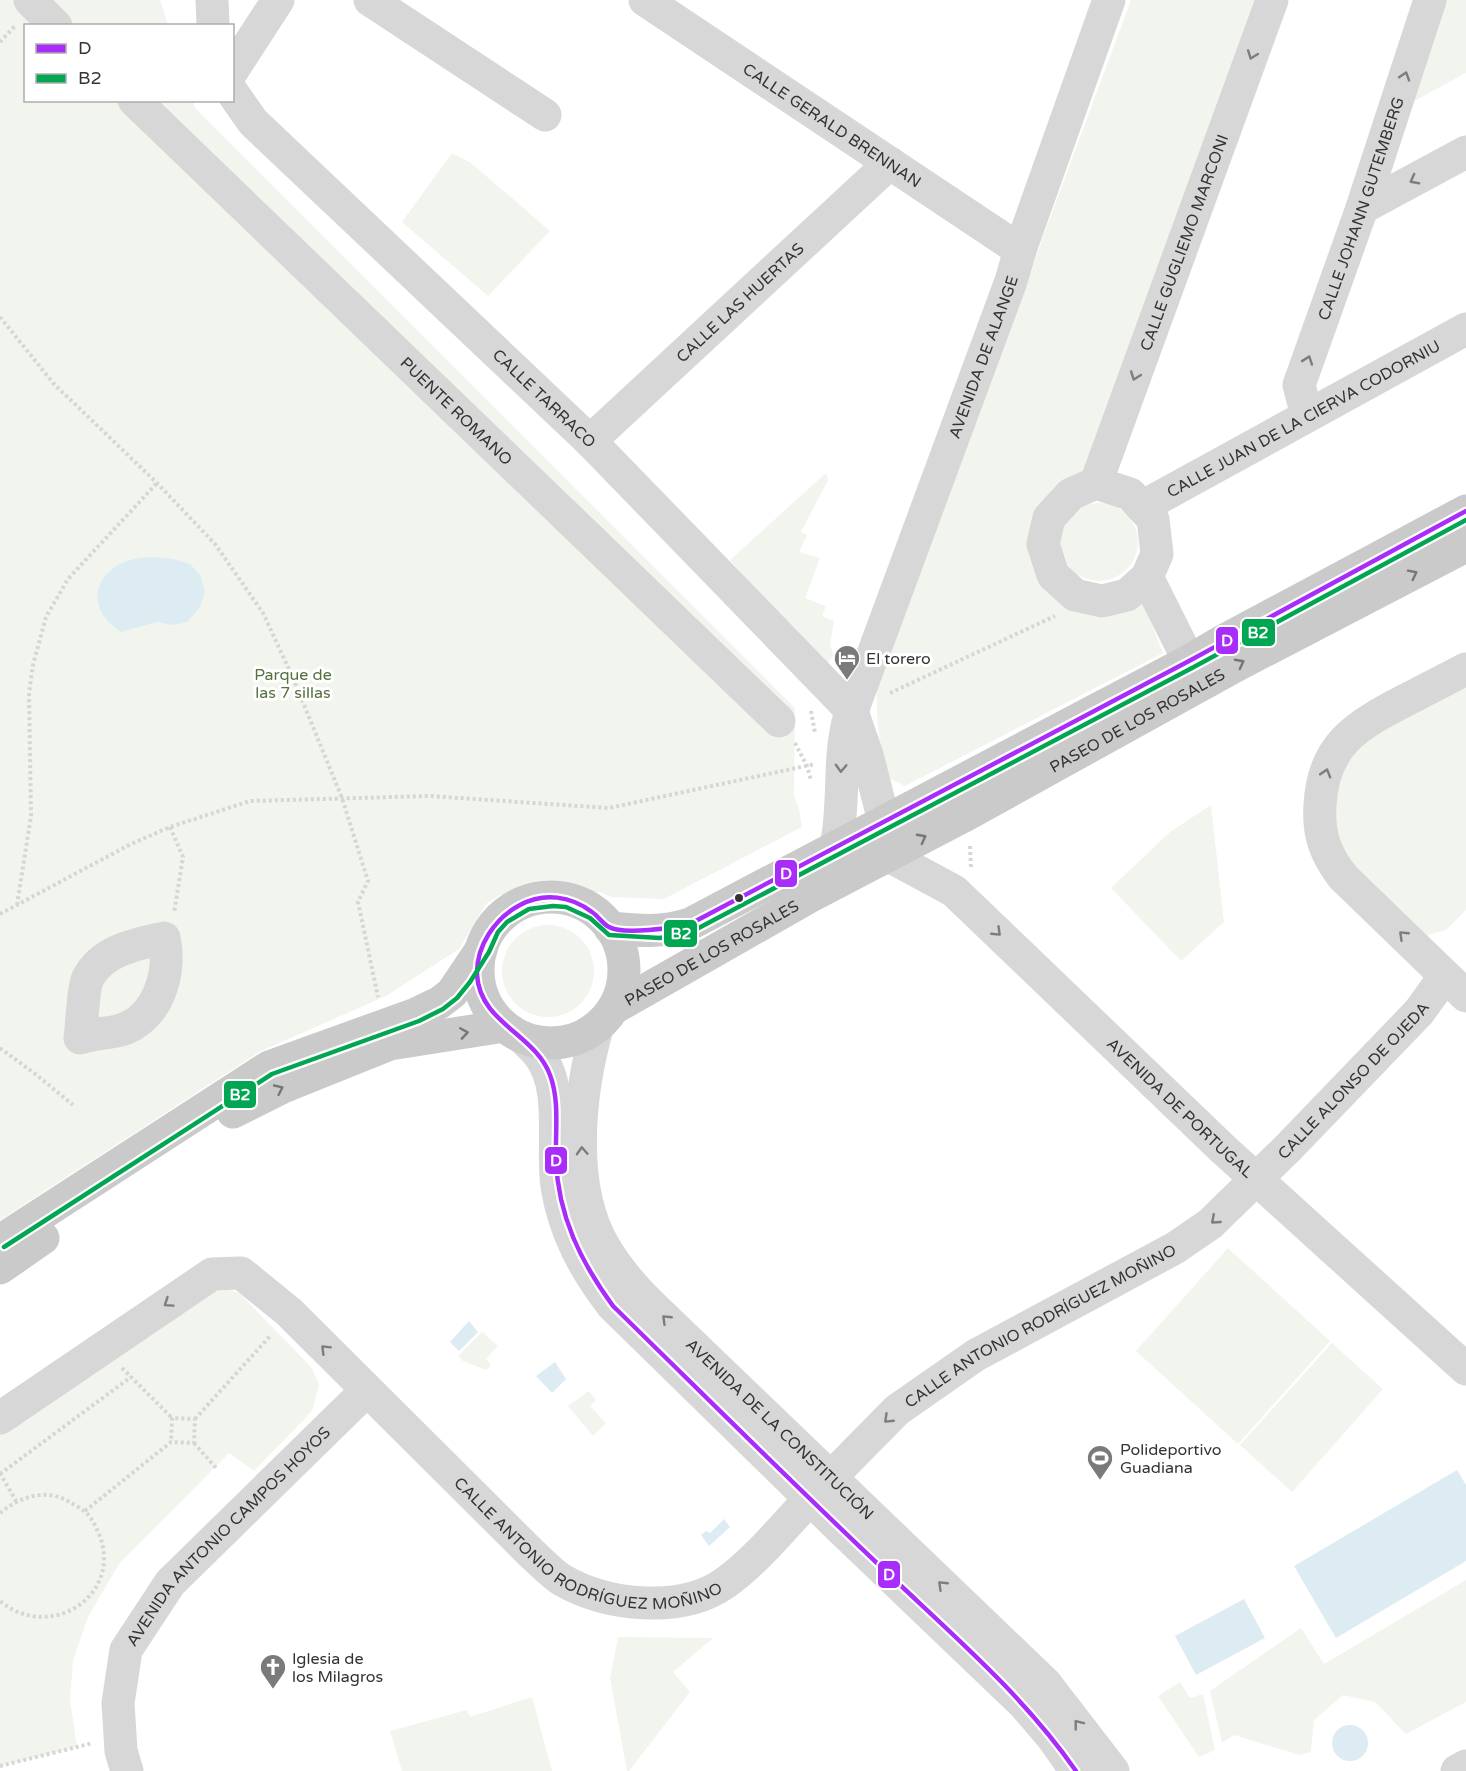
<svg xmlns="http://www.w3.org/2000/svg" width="1466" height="1771" font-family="'Varela Round',sans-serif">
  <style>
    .green { fill: #f1f5ed }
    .water { fill: #ddebf3 }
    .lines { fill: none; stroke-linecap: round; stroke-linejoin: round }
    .path { stroke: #d6d6d6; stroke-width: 4; stroke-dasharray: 3 3; stroke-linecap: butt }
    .minor { stroke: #d7d7d7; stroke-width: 33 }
    .major { stroke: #cacaca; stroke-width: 33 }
    .bus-1-casing { stroke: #fff; stroke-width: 9 }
    .bus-2-casing { stroke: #fff; stroke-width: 9 }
    .bus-1 { stroke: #a82dfb; stroke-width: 4.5 }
    .bus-2 { stroke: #00a651; stroke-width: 4.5 }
    .oneway { stroke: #7d7d7d }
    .oneway2 { stroke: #777 }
    .bus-dot { fill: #333; stroke: #fff; stroke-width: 2 }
    .labels { text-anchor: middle; stroke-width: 6; stroke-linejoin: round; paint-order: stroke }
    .street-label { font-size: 16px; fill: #333; stroke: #fff }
    .poi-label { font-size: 16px; fill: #333; stroke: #fff; text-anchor: start }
    .park-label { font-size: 16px; fill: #56703f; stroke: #fff }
    .line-badge { stroke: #fff; stroke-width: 2 }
    .badge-label { font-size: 16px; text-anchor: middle; font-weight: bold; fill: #fff }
  </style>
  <rect width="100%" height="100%" fill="#fff"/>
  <!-- green -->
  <path class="green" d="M0,0H160L168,25L26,26V100L193,101L195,108L795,708L794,796L799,809L802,827L664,899L611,897L600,892L500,895L486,904L459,949L386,996L261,1051L0,1220Z
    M1131,0H1254L1083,473L1038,578L1141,596L1163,653L905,786L889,778C878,749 876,715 877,684Z
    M1440,0H1466V73L1403,107Z
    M452,153L471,163L550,231L488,296L402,222Z
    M826,473L828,480L801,532L807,535L799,552L820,558L805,598L826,606L822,616L834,621L830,646L834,655L824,668L730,560Z
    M1060 542a39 39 0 1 1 78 0a39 39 0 1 1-78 0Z
    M1466,682V910L1446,930L1425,936L1348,866L1333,833L1340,772L1374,731Z
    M1211,805L1224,922L1181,961L1111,888L1170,832Z
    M502 971a46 46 0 1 1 92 0a46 46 0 1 1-92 0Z
    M1228,1248L1330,1341L1238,1444L1136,1351Z
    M217,1286L239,1293L312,1368L319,1385L312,1411L254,1471L229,1453L119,1564L88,1617L73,1661L70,1699L77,1747L0,1766V1430Z
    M482,1332L498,1346L486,1359L491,1365L486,1370L463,1361L458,1356Z
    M1332,1343L1383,1389L1292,1492L1240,1445Z
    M589,1391L596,1400L590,1406L606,1423L593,1436L568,1406Z
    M1466,1580V1702L1406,1734L1375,1702L1343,1695L1314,1720L1311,1752L1299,1755L1234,1735L1222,1743L1210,1691L1301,1628L1324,1664Z
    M618,1637L713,1638L673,1672L690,1692L629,1771H627L610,1678Z
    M1180,1682L1190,1698L1203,1694L1215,1750L1199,1757L1158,1696Z
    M532,1697L552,1771H402L390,1731L467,1710L470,1717Z"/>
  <!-- water -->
  <path class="water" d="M153,557L173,559L190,564L200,575L205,592L200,607L187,622L173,625L157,622L121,632C89,612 89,578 124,562C132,558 144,558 153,557Z
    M469,1321L478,1332L459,1351L450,1342Z
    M555,1362L566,1379L552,1393L536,1376Z
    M1457,1470L1466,1485V1561L1336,1638L1294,1566Z
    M724,1519L730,1527L709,1546L701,1535L706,1531L710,1533Z
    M1244,1599L1265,1638L1196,1675L1175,1636Z
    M1332 1743a18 18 0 1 1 36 0a18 18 0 1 1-36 0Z"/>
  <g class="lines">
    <!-- path -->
    <path class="path" d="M0,42L15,26
      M0,317L54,384L157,483L215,544L263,613L293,678L342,798L368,881L358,902L378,997
      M890,693L1055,616
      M811,711L815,733
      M795,743L807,766L811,780
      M170,827L183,857L174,913
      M970,846L971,868
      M17,905L31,816L29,693L33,665L46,617L68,579L157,483
      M0,914L131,844L170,827L250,801L429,796L609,808L815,764
      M0,1048L38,1076L73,1105
      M122,1368L172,1418
      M195,1419L271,1335
      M194,1443L217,1469
      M0,1473L16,1501
      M0,1474L131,1377
      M85,1511L171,1442L194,1443L195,1419L172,1418L171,1442
      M0,1513C20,1497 44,1488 68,1501C73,1504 79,1507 84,1511C91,1516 95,1525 99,1534C124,1595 50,1643 0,1601
      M0,1766L93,1743"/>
    <!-- minor -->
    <g class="minor">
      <path d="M30,0L56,26"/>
      <path d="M212,0L213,26"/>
      <path d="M370,0L545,115"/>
      <path id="s1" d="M645,0L1020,250"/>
      <path d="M232,71L278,0"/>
      <path id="s2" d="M232,92L253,122L590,441L852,711L867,755L884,821L868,843"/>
      <path id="s3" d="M134,100L779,721"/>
      <path d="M1362,208L1466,152"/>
      <path id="s4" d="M1307,416L1299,385L1362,208L1430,0"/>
      <path id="s5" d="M590,441L890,163"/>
      <path id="s6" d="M1096,483L1272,0"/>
      <path d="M1096,483L1130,494L1153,519L1157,554L1147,577L1127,595L1102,601L1075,595L1053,575L1043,544L1049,518L1071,494Z"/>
      <path id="s7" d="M1142,507L1466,329"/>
      <path d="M1147,577L1189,661"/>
      <path d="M1466,669C1445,680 1425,690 1404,701C1356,726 1323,745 1320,805C1318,834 1325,854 1343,877L1466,996"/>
      <path id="s8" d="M836,846C845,806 838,764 848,722L1011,281L1020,250L1109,0"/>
      <path id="s9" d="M889,856L954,891L1223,1149L1466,1369"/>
      <path d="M164,938C172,972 158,1019 121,1030C107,1034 94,1033 80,1038C82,1024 83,988 88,978C102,950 137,944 164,938Z"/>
      <path id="s10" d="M597,1028C579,1093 568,1187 605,1248C617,1268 631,1285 648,1302L1046,1684L1113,1771"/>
      <path d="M523,1038C528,1044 535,1049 539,1055C565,1088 551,1146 557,1186C564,1232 585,1270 613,1306L843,1531L1024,1704L1053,1738L1076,1771"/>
      <path id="s11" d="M0,1418L212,1274L241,1273L289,1312L531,1553C541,1562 551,1573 562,1580C607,1606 681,1614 725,1583C757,1560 783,1527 810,1499"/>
      <path id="s12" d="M830,1478L897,1410L976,1355L1175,1248L1210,1224L1287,1149L1419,1012L1445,976"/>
      <path id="s13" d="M127,1771L121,1751L118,1703L126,1650L170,1583L367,1390"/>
      <path d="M1457,1771L1466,1766"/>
    </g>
    <!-- major -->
    <g class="major">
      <circle cx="551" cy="970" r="73"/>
      <path d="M610,928C640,931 661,933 690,924L1189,661L1223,641L1466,511"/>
      <path id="s14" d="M614,1008L809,897L962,817L1235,666L1466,546"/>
      <path d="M233,1112L283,1087L390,1044L504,1026"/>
      <path d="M0,1241L269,1067L416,1014L439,1003L452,993L481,950"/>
      <path d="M0,1268L43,1238"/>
    </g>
    <!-- bus-1 casing -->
    <g class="bus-1-casing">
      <path id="bus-1" d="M1076,1771C1022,1693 948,1631 879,1565C789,1480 702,1393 613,1306C581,1262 558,1216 556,1160C555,1133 560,1101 550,1075C535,1034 480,1023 477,975C476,946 495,918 520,905C544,892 571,896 592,912C598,916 603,924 609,927C623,935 674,928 690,924L1189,661L1466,511"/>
    </g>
    <!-- bus-2 casing -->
    <g class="bus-2-casing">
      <path id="bus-2" d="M4,1247L272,1074L419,1021L443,1009L457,998L470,982L489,952L498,932L507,922L529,909L553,906L566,907L590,918L609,935L660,938L693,931L1192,668L1466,520"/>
    </g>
    <!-- bus-1 -->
    <use href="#bus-1" class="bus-1"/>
    <!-- bus-2 -->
    <use href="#bus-2" class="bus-2"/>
  </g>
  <!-- one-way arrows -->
  <defs><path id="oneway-chevron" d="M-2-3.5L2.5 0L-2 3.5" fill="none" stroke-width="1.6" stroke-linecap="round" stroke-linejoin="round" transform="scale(1.5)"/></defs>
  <g class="oneway">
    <use href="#oneway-chevron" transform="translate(1252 55) rotate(110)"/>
    <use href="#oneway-chevron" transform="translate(1405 76) rotate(-72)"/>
    <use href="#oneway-chevron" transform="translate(1414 180) rotate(152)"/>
    <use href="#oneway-chevron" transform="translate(1308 360) rotate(-71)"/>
    <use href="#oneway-chevron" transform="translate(1135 376) rotate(110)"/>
    <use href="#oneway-chevron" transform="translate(841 768) rotate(92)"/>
    <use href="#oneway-chevron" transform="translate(1326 773) rotate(-73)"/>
    <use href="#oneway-chevron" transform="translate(997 932) rotate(44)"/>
    <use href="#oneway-chevron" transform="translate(1403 935) rotate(-136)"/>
    <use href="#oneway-chevron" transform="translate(582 1151) rotate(-93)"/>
    <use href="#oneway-chevron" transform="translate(1215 1220) rotate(139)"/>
    <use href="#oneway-chevron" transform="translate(168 1303) rotate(146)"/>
    <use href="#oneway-chevron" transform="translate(666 1319) rotate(-136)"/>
    <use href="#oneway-chevron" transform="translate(325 1349) rotate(-135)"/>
    <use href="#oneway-chevron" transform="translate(888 1419) rotate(136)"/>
    <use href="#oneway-chevron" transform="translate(942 1585) rotate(-136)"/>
    <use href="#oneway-chevron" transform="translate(1078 1724) rotate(-128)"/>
  </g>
  <g class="oneway2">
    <use href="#oneway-chevron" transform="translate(1413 574) rotate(-27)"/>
    <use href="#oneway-chevron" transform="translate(1240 663) rotate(-28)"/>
    <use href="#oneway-chevron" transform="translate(922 838) rotate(-28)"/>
    <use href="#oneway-chevron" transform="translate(464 1033) rotate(-9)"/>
    <use href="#oneway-chevron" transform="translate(279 1089) rotate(-25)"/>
  </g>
  <!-- icons -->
  <defs>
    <g id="hotel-pin" transform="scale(1.35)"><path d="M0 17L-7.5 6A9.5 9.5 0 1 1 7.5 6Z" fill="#7a7a7a" stroke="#fff"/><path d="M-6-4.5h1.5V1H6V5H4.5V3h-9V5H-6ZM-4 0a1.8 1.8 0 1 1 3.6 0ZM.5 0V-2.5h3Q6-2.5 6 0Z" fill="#fff"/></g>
    <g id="stadium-pin" transform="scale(1.35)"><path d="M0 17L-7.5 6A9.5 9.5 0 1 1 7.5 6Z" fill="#7a7a7a" stroke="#fff"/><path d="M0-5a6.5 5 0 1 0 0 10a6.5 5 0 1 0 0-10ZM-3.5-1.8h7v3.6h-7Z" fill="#fff"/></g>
    <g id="church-pin" transform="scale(1.35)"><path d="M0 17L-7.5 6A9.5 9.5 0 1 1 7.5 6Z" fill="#7a7a7a" stroke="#fff"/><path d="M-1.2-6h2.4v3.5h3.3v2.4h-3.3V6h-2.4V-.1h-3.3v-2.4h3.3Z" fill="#fff"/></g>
  </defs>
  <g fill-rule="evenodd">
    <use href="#hotel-pin" x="847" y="658"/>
    <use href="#stadium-pin" x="1100" y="1458"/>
    <use href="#church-pin" x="273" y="1667"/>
  </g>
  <!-- markers -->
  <circle class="bus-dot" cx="739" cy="898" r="5"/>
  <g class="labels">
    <!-- street labels -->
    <g class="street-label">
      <text dy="6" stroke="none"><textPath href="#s1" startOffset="225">CALLE GERALD BRENNAN</textPath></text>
      <text dy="6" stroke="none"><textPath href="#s4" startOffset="219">CALLE JOHANN GUTEMBERG</textPath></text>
      <text dy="6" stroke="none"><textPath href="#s6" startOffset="256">CALLE GUGLIEMO MARCONI</textPath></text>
      <text dy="6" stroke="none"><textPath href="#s5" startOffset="204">CALLE LAS HUERTAS</textPath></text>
      <text dy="6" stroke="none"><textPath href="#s8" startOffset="514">AVENIDA DE ALANGE</textPath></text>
      <text dy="6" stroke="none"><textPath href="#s2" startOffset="438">CALLE TARRACO</textPath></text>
      <text dy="6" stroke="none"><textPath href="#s3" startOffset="448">PUENTE ROMANO</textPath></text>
      <text dy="6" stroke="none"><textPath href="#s7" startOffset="184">CALLE JUAN DE LA CIERVA CODORNIU</textPath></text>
      <text dy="6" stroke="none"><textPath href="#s14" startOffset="597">PASEO DE LOS ROSALES</textPath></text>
      <text dy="6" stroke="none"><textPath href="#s14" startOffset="112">PASEO DE LOS ROSALES</textPath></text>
      <text dy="6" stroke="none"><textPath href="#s12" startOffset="663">CALLE ALONSO DE OJEDA</textPath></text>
      <text dy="6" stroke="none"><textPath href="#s9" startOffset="387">AVENIDA DE PORTUGAL</textPath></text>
      <text dy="6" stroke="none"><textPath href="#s12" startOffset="262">CALLE ANTONIO RODRÍGUEZ MOÑINO</textPath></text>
      <text dy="6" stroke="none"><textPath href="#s10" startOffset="478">AVENIDA DE LA CONSTITUCIÓN</textPath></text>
      <text dy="6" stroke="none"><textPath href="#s11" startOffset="740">CALLE ANTONIO RODRÍGUEZ MOÑINO</textPath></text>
      <text dy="6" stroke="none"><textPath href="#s13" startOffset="276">AVENIDA ANTONIO CAMPOS HOYOS</textPath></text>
    </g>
    <!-- poi labels -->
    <g class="poi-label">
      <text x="866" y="664">El torero</text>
      <text x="1120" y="1455">Polideportivo<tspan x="1120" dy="18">Guadiana</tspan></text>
      <text x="292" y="1664">Iglesia de<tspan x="292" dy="18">los Milagros</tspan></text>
    </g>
    <!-- park labels -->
    <g class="park-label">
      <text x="293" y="680">Parque de<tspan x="293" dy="18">las 7 sillas</tspan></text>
    </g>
  </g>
  <g class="line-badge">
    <rect x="1241" y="618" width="35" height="29" rx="6" fill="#00a651"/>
    <rect x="1215" y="626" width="24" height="29" rx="6" fill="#a82dfb"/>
    <rect x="774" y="859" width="24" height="29" rx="6" fill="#a82dfb"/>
    <rect x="663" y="919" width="35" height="29" rx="6" fill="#00a651"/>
    <rect x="223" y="1080" width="34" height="29" rx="6" fill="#00a651"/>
    <rect x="544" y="1146" width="24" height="29" rx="6" fill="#a82dfb"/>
    <rect x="877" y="1560" width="24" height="29" rx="6" fill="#a82dfb"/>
  </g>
  <g class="badge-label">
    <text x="1258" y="638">B2</text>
    <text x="1227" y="646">D</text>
    <text x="786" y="879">D</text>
    <text x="681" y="939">B2</text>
    <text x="240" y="1100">B2</text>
    <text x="556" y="1166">D</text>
    <text x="889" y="1580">D</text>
  </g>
  <!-- legend -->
  <rect x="24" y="24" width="210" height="78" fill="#ffffff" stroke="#adadad" stroke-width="1.5"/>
  <rect x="36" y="44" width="30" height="9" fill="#a82dfb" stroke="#adadad" stroke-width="1.5"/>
  <text x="78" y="54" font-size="18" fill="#333333">D</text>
  <rect x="36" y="74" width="30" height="9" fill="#00a651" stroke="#adadad" stroke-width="1.5"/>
  <text x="78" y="84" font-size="18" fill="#333333">B2</text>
</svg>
